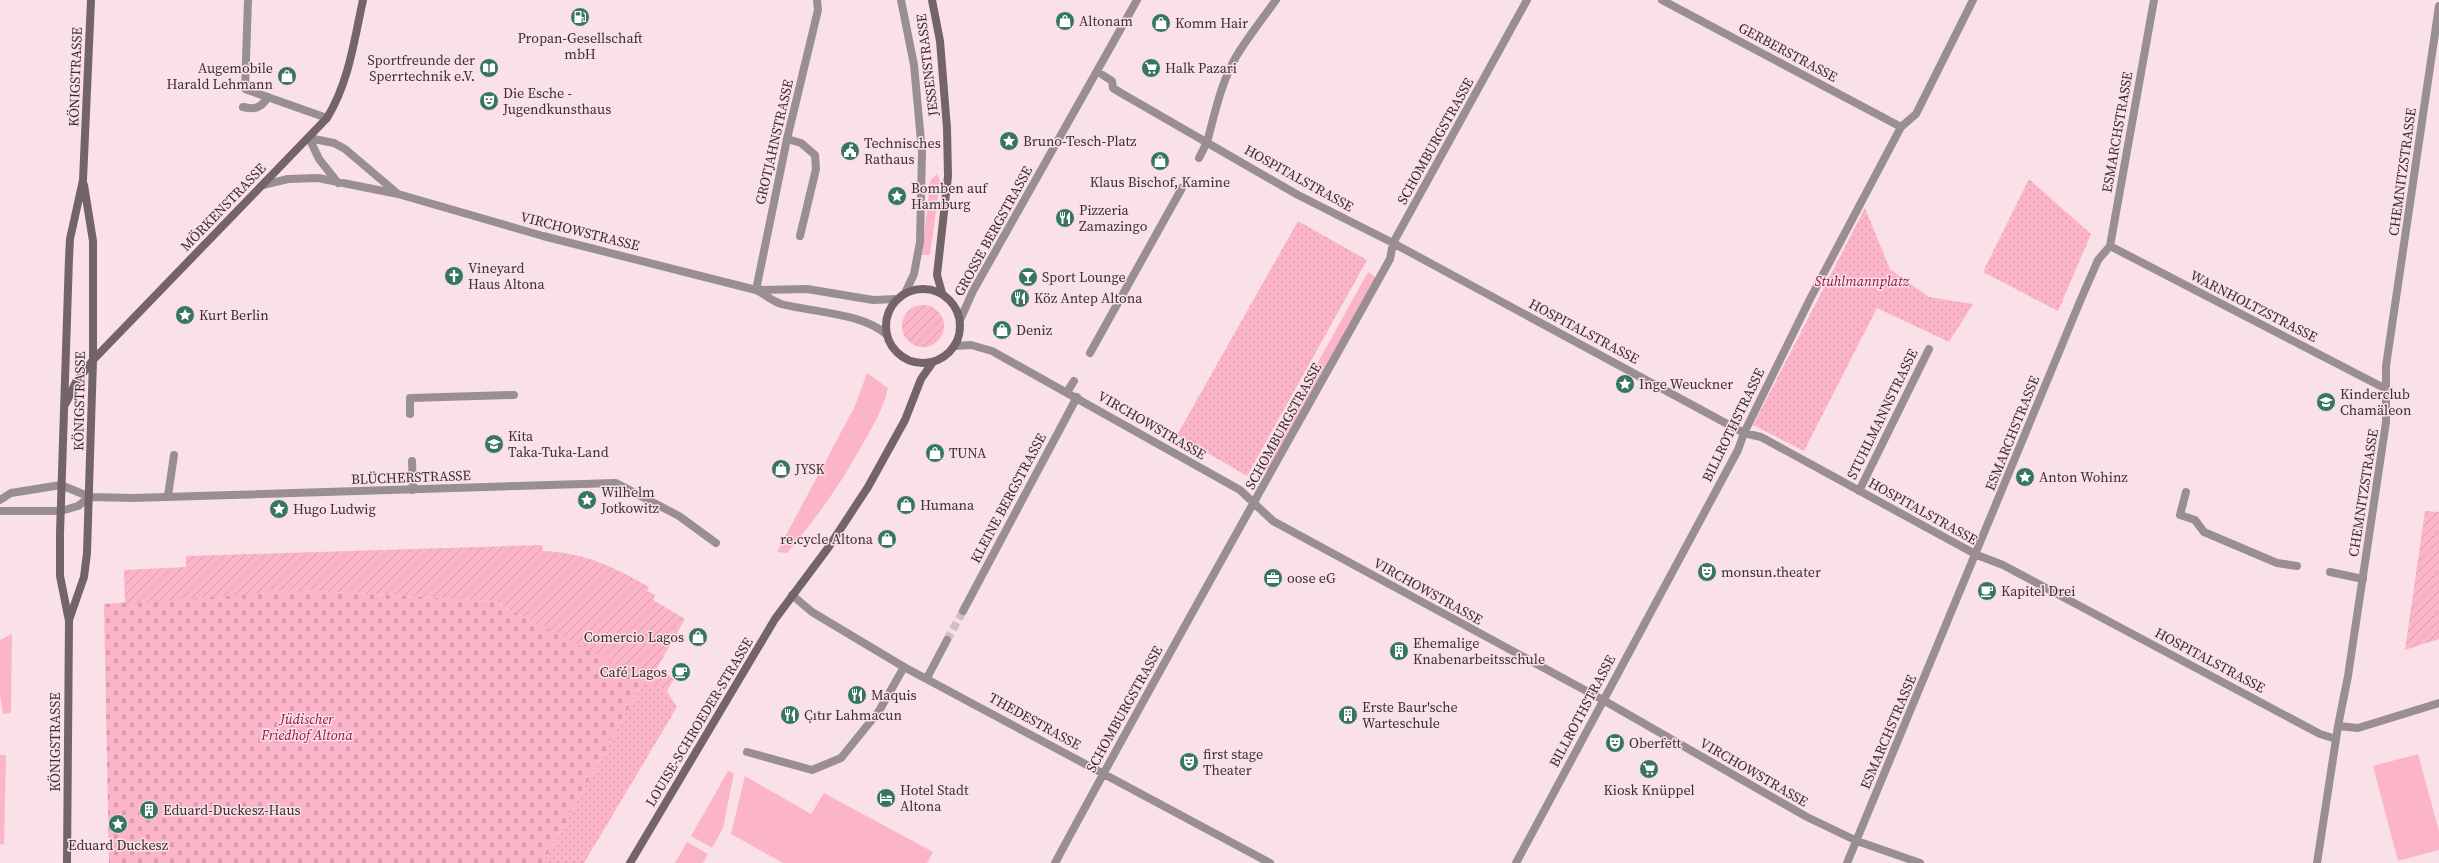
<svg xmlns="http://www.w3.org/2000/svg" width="2439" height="863" font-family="'Source Serif 4',serif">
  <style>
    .grass { fill: #fcb4c9 }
    .cemetery { fill: url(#cemetery-stones) }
    .park { fill: url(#park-dots) }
    .garden { fill: url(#garden-furrows) }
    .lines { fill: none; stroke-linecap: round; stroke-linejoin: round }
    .street-tunnel { stroke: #d4bec3; stroke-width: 8; stroke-dasharray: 8 4; stroke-linecap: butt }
    .lane { stroke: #998e91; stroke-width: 8 }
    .street { stroke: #998e91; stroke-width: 8 }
    .secondary { stroke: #736467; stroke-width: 8 }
    .labels { text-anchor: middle; stroke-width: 3; stroke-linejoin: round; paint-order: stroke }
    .poi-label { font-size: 14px; fill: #3a3033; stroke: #fae1e7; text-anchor: start }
    .street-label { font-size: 14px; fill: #3a3033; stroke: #fae1e7 }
    .park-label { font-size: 14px; font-style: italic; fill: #8c154b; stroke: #fae1e7 }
  </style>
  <defs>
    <pattern id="cemetery-stones" width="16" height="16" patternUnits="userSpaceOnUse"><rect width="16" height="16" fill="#fcb4c9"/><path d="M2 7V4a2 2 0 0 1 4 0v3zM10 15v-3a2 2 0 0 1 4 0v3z" fill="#d99bad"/></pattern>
    <pattern id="park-dots" width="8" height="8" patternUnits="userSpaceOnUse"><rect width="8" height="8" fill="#fcb4c9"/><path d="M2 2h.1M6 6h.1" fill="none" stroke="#d99bad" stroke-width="1.8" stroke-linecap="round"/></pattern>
    <pattern id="garden-furrows" width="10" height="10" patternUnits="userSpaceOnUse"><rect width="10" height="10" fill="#fcb4c9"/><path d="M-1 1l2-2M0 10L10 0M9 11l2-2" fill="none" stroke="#d99bad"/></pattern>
  </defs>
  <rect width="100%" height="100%" fill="#fae1e7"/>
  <!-- grass -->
  <path class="grass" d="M937,174L940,181L930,255H922L930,181Z
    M1368,272L1377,278L1269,472L1260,467Z
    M867,373L888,388C883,410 872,428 861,447C840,485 816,519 787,553L777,552L855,406Z
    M12,634L11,713L3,714L0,694V640Z
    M2418,754L2439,831V850L2398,861L2373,766Z
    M0,755H6L4,845L0,844Z
    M728,771L734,773L723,828L712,848L691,836Z
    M745,776L811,814L824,793L933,852L927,863H783L731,834Z
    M687,842L708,854L703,863H675Z"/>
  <!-- cemetery -->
  <path class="cemetery" d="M299,590L493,601L645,679L543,863H109L104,604Z"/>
  <!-- park -->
  <path class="park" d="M2029,179L2091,234L2058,311L1983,272Z
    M1865,208L1890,269L1929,297L1973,304L1949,342L1877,308L1804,451L1753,425Z
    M1298,221L1367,260L1247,476L1177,435Z
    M645,679L667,691L677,707L584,863H543Z"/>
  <!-- garden -->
  <path class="garden" d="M902 326a21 21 0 1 1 42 0a21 21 0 1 1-42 0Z
    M2425,511L2439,512V639L2405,650Z
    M542,545L543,551C586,553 612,566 649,587L647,591L655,595L653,600L685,619L657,668L674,679L667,691L493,601L299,590L125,604L124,570L186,567V556Z"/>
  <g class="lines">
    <!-- street-tunnel -->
    <path class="street-tunnel" d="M947,640L963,611"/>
    <!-- lane -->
    <path class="lane" d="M248,0L245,89L327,118
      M243,107C255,110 261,108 268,97
      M787,139L801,143L815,155L816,169L800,236
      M1199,158L1207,142
      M1090,353L1182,188
      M1067,392L1074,381
      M410,414V398L514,395
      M412,461L413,490
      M2186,492L2180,515L2195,520L2204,532L2277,563L2297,566
      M168,496L174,455
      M2330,572L2363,579
      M747,752L812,770L841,758L879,711L904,667"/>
    <!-- street -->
    <path class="street" d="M901,0L914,65L922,152L920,242L914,274L905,293
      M1662,0L1901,127
      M1098,72L1112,81L1113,88L1121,93L1298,195L1393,243L1744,433L1761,437L1977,555L2003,565L2320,734L2336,739
      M309,138L334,143L345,149L398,194
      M309,138L319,159L338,183
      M1207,142C1215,113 1221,82 1237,55C1249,36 1263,18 1276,0
      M263,185L288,179L318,178L398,194L543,236L756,290L807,289L873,300L897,299
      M2110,246L2386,389
      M756,290L787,139L818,10L817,0
      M756,290C764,294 772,301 781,304C812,312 863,313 887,335
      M960,320L973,291L1137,0
      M954,346L971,345L992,351L1240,490L1273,521L1603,700L1807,817L1857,841L1920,863
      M1859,491L1929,349
      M0,500L11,493L61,485L90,497L133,498L616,483L679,516L716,543
      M0,511H61L78,506L90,497
      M792,595L812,612L904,667L1270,863
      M963,611L1077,397
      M927,678L947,640
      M2338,726L2358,728L2439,703
      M1055,863C1164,660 1278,460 1390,259L1393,243L1527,0
      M1516,863L1738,450L1744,433L1810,299L1901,127L1916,114L1973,0
      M1847,863L2081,299L2098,260L2110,246L2154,0
      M2317,863L2338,726L2348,676L2386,422V366L2439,6"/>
    <!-- secondary -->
    <path class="secondary" d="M932,0L940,41L947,128L948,176L937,275L942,293
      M886 326a37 37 0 1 1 74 0a37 37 0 1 1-74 0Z
      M66,403L76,382L93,360L327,118C349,82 354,41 363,0
      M69,620L84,577L87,553L93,360V241L84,185
      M67,863L69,621L60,576V533L69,258L70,239L83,180L91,0
      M630,863L775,619L828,548L868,487L905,420L921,379L933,362"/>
  </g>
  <!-- icons -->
  <defs>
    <g id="fuel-disc" transform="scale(1)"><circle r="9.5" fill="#367562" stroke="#fae1e7"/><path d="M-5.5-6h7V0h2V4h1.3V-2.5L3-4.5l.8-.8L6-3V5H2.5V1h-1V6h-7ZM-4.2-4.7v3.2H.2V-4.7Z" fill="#fff"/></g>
    <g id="shop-disc" transform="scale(1)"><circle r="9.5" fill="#367562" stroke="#fae1e7"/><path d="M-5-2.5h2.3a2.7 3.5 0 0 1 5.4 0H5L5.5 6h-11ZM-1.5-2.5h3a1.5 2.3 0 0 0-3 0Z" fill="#fff"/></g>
    <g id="library-disc" transform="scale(1)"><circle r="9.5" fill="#367562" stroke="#fae1e7"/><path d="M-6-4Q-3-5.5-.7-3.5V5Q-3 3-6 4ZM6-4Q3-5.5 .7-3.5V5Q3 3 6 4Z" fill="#fff"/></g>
    <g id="supermarket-disc" transform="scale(1)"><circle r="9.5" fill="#367562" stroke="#fae1e7"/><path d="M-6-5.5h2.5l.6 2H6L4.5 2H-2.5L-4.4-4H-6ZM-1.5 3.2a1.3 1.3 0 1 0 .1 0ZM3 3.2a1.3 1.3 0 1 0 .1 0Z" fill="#fff"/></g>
    <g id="theatre-disc" transform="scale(1)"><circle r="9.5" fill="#367562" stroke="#fae1e7"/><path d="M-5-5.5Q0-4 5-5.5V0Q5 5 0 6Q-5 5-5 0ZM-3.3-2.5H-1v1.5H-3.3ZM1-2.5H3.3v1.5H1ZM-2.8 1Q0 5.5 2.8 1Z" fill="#fff"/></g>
    <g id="sight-disc" transform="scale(1)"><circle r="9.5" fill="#367562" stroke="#fae1e7"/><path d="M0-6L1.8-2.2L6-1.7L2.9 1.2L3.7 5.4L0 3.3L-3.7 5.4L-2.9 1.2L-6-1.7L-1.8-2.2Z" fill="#fff"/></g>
    <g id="civic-disc" transform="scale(1)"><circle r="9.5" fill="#367562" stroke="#fae1e7"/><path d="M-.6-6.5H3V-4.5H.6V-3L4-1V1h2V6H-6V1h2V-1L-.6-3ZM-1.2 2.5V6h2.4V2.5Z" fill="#fff"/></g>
    <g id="restaurant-disc" transform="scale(1)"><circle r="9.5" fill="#367562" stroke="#fae1e7"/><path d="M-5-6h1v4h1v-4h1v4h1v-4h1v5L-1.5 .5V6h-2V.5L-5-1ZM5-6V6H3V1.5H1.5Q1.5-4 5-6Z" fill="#fff"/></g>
    <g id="church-disc" transform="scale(1)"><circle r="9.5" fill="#367562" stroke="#fae1e7"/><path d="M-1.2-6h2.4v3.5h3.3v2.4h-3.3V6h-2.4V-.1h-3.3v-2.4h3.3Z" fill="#fff"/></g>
    <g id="bar-disc" transform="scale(1)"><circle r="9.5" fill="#367562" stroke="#fae1e7"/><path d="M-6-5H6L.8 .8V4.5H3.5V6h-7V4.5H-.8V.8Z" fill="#fff"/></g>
    <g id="school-disc" transform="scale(1)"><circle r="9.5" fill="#367562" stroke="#fae1e7"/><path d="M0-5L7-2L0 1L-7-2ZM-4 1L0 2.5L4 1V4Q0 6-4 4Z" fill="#fff"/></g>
    <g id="office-disc" transform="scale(1)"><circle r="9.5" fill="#367562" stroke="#fae1e7"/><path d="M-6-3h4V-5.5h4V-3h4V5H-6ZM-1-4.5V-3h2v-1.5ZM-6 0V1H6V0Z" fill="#fff"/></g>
    <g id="cafe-disc" transform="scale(1)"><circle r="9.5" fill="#367562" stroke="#fae1e7"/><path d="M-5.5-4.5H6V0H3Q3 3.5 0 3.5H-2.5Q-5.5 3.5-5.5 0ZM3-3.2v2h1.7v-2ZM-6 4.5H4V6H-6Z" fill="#fff"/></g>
    <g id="building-disc" transform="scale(1)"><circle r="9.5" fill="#367562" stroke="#fae1e7"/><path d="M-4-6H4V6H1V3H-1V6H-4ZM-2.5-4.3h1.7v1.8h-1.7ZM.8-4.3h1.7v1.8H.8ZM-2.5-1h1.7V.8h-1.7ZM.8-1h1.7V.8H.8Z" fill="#fff"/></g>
    <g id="hotel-disc" transform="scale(1)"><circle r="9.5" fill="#367562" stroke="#fae1e7"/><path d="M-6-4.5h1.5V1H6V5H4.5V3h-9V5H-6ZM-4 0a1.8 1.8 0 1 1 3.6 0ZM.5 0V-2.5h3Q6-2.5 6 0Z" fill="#fff"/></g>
  </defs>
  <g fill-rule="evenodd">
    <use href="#fuel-disc" x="580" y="17"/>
    <use href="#shop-disc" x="1065" y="21"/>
    <use href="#shop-disc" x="1161" y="23"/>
    <use href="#library-disc" x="489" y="68"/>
    <use href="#supermarket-disc" x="1151" y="68"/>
    <use href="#shop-disc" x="287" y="76"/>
    <use href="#theatre-disc" x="489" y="101"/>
    <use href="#sight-disc" x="1009" y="141"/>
    <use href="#civic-disc" x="850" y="151"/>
    <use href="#shop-disc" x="1160" y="161"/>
    <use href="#sight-disc" x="897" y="196"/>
    <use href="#restaurant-disc" x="1065" y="218"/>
    <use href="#church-disc" x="454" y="276"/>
    <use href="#bar-disc" x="1028" y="277"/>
    <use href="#restaurant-disc" x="1020" y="298"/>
    <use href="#sight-disc" x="185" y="315"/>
    <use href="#shop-disc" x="1002" y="330"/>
    <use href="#sight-disc" x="1625" y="384"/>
    <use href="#school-disc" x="2326" y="402"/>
    <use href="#school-disc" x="494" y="444"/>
    <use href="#shop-disc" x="935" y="453"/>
    <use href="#shop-disc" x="781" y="469"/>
    <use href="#sight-disc" x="2025" y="477"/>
    <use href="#sight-disc" x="587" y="500"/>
    <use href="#shop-disc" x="906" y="505"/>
    <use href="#sight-disc" x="279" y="509"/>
    <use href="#shop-disc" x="887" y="539"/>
    <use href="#theatre-disc" x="1707" y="572"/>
    <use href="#office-disc" x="1273" y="578"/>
    <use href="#cafe-disc" x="1987" y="591"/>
    <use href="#shop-disc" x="698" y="637"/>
    <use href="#building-disc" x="1399" y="651"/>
    <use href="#cafe-disc" x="681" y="672"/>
    <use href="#restaurant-disc" x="857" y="695"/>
    <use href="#restaurant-disc" x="790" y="715"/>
    <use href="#building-disc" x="1348" y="715"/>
    <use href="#theatre-disc" x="1615" y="743"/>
    <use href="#theatre-disc" x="1189" y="762"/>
    <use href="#supermarket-disc" x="1649" y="769"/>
    <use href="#hotel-disc" x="886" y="798"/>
    <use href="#building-disc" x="149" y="810"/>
    <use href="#sight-disc" x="118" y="824"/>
  </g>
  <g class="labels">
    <!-- poi labels -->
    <g class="poi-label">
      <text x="1079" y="26">Altonam</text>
      <text x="1175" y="28">Komm Hair</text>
      <text x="580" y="43" text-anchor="middle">Propan-Gesellschaft<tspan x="580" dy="16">mbH</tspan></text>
      <text x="475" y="65" text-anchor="end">Sportfreunde der<tspan x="475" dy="16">Sperrtechnik e.V.</tspan></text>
      <text x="273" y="73" text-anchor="end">Augemobile<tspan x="273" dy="16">Harald Lehmann</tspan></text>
      <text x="1165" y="73">Halk Pazari</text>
      <text x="503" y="98">Die Esche -<tspan x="503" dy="16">Jugendkunsthaus</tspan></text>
      <text x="1023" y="146">Bruno-Tesch-Platz</text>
      <text x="864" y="148">Technisches<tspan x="864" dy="16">Rathaus</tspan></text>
      <text x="1160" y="187" text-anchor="middle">Klaus Bischof, Kamine</text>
      <text x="911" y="193">Bomben auf<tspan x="911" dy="16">Hamburg</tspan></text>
      <text x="1079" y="215">Pizzeria<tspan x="1079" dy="16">Zamazingo</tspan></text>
      <text x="468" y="273">Vineyard<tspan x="468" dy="16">Haus Altona</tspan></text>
      <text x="1042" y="282">Sport Lounge</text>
      <text x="1034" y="303">Köz Antep Altona</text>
      <text x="199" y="320">Kurt Berlin</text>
      <text x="1016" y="335">Deniz</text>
      <text x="1639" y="389">Inge Weuckner</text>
      <text x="2340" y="399">Kinderclub<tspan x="2340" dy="16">Chamäleon</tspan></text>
      <text x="508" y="441">Kita<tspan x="508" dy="16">Taka-Tuka-Land</tspan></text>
      <text x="949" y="458">TUNA</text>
      <text x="795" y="474">JYSK</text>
      <text x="2039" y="482">Anton Wohinz</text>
      <text x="601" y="497">Wilhelm<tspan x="601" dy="16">Jotkowitz</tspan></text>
      <text x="920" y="510">Humana</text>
      <text x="293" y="514">Hugo Ludwig</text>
      <text x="873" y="544" text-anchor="end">re.cycle Altona</text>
      <text x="1721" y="577">monsun.theater</text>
      <text x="1287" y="583">oose eG</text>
      <text x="2001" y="596">Kapitel Drei</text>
      <text x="684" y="642" text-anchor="end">Comercio Lagos</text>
      <text x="1413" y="648">Ehemalige<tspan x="1413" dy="16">Knabenarbeitsschule</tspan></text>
      <text x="667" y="677" text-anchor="end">Café Lagos</text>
      <text x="871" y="700">Maquis</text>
      <text x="1362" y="712">Erste Baur'sche<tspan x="1362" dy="16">Warteschule</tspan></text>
      <text x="804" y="720">Çıtır Lahmacun</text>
      <text x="1629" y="748">Oberfett</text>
      <text x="1203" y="759">first stage<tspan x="1203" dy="16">Theater</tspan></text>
      <text x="900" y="795">Hotel Stadt<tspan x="900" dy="16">Altona</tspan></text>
      <text x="1649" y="795" text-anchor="middle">Kiosk Knüppel</text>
      <text x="163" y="815">Eduard-Duckesz-Haus</text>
      <text x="118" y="850" text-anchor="middle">Eduard Duckesz</text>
    </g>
    <!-- street labels -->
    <g class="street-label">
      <text transform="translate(1788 52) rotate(28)" y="5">GERBERSTRASSE</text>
      <text transform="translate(927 65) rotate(-97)" y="5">JESSENSTRASSE</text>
      <text transform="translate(75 77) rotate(-88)" y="5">KÖNIGSTRASSE</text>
      <text transform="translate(2117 132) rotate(-80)" y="5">ESMARCHSTRASSE</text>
      <text transform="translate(1435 141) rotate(-61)" y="5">SCHOMBURGSTRASSE</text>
      <text transform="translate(774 142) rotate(-77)" y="5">GROTJAHNSTRASSE</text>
      <text transform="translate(2402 172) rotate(-82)" y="5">CHEMNITZSTRASSE</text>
      <text transform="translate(1299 178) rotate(29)" y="5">HOSPITALSTRASSE</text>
      <text transform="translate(223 207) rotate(-46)" y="5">MÖRKENSTRASSE</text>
      <text transform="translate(580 231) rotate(14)" y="5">VIRCHOWSTRASSE</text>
      <text transform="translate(993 231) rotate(-61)" y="5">GROSSE BERGSTRASSE</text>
      <text transform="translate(2254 306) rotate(27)" y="5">WARNHOLTZSTRASSE</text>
      <text transform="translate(1584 331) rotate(28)" y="5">HOSPITALSTRASSE</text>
      <text transform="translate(79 401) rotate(-89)" y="5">KÖNIGSTRASSE</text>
      <text transform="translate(1882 414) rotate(-64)" y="5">STUHLMANNSTRASSE</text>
      <text transform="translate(1152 425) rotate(30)" y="5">VIRCHOWSTRASSE</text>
      <text transform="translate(1733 425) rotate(-64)" y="5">BILLROTHSTRASSE</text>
      <text transform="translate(1283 426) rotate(-61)" y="5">SCHOMBURGSTRASSE</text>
      <text transform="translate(2012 433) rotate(-68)" y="5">ESMARCHSTRASSE</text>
      <text transform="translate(411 477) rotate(-2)" y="5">BLÜCHERSTRASSE</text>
      <text transform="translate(2363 493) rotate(-81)" y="5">CHEMNITZSTRASSE</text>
      <text transform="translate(1008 498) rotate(-62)" y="5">KLEINE BERGSTRASSE</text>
      <text transform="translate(1923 511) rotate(29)" y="5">HOSPITALSTRASSE</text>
      <text transform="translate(1428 591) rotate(29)" y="5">VIRCHOWSTRASSE</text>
      <text transform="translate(2210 660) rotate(28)" y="5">HOSPITALSTRASSE</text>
      <text transform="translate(1124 709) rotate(-61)" y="5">SCHOMBURGSTRASSE</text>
      <text transform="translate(1582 711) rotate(-62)" y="5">BILLROTHSTRASSE</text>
      <text transform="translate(1035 721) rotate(29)" y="5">THEDESTRASSE</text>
      <text transform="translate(699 722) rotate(-59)" y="5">LOUISE-SCHROEDER-STRASSE</text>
      <text transform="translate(1888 732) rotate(-67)" y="5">ESMARCHSTRASSE</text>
      <text transform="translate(55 742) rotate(-90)" y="5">KÖNIGSTRASSE</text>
      <text transform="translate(1754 772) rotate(30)" y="5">VIRCHOWSTRASSE</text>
    </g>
    <!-- park labels -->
    <g class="park-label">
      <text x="1862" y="286">Stuhlmannplatz</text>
      <text x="307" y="724">Jüdischer<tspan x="307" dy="16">Friedhof Altona</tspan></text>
    </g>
  </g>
</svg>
